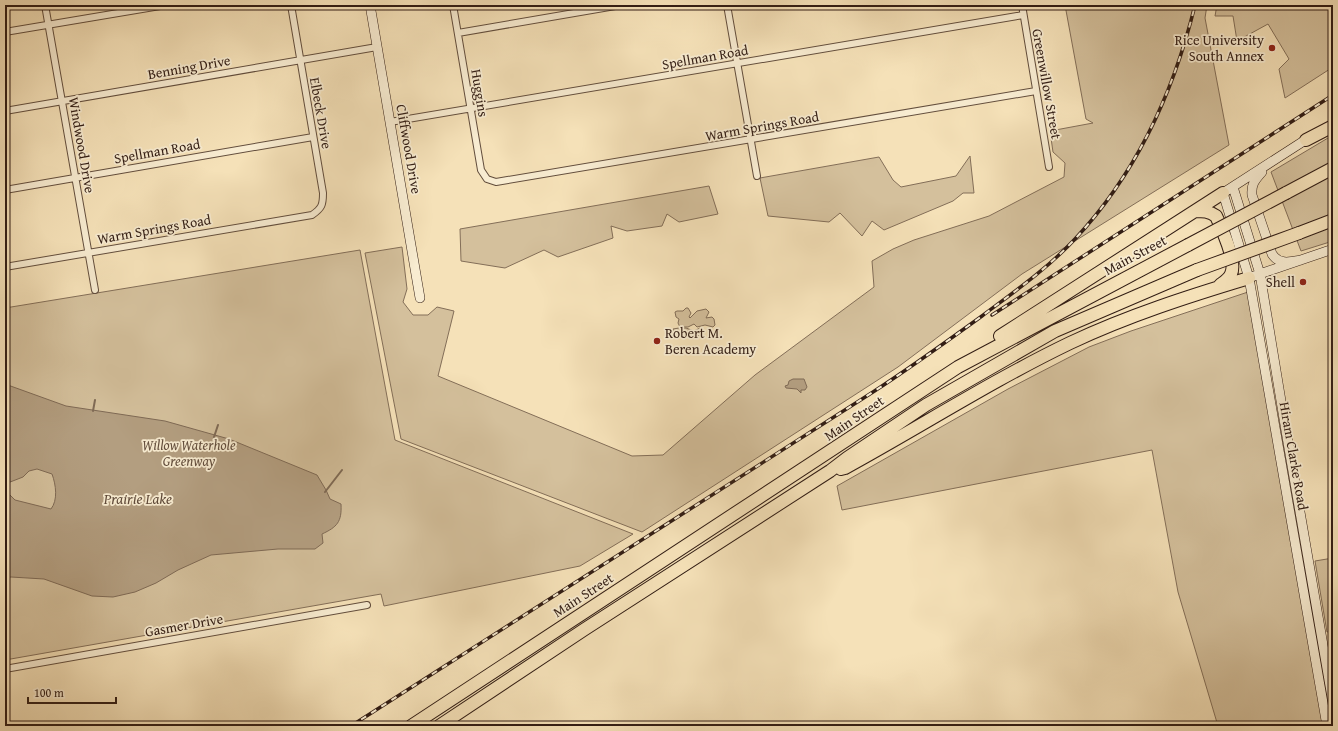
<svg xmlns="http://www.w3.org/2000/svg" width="1338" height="731" font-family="'Gentium Book Plus',serif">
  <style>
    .green { fill: #d4c09c; stroke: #836e58 }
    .water { fill: #b39e80; stroke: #7f6a55 }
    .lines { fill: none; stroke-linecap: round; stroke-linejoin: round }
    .stream { stroke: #7f6a55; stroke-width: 2 }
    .street-casing { stroke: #634e3d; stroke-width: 8 }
    .secondary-casing { stroke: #321d14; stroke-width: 10 }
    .highway-casing { stroke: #321d14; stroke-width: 14 }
    .street { stroke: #f8ecd1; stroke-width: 6 }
    .secondary { stroke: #f8ecd1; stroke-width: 9 }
    .highway { stroke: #f5e1b8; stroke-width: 12 }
    .rail-casing { stroke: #321d14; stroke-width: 3.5 }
    .rail { stroke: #f8ecd1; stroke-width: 2; stroke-dasharray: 6; stroke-linecap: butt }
    .highway-bridge-casing { stroke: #321d14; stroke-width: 14; stroke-linecap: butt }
    .highway-bridge { stroke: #f5e1b8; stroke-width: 12 }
    .poi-dot { fill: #8f2418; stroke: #f8ecd1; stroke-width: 1.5 }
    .labels { text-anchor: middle; stroke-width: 3.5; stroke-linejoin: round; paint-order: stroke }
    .poi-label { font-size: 14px; fill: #321d14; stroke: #f8ecd1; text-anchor: end }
    .street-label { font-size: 14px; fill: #321d14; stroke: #f8ecd1 }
    .park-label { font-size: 14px; font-style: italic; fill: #634e3d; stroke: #f8ecd1 }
    .water-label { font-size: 15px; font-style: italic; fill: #5f4a3a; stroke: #f8ecd1 }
  </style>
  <rect width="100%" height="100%" fill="#f5e1b8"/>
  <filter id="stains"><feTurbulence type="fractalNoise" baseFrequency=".005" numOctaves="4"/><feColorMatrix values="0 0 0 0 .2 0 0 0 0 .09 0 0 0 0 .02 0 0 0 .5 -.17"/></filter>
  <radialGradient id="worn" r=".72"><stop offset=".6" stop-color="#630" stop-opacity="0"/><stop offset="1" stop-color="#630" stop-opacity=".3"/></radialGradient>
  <!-- green -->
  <path class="green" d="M1065,5H1207L1205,18L1229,145L1022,274L898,367L642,532L401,439L365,253L402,247L407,289L403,302L413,315H428L437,307L454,311L438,376L632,456L663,455L755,375L874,287L872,261L893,249L914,240L989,216L1064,177L1065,163L1053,152L1050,131L1093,123L1086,119Z
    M1217,5H1333V67L1285,98L1279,69L1289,59L1268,24L1237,41L1233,16H1215Z
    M1333,135V241L1301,251L1271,172Z
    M970,156L974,193H963L953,201L884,230L872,221L862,236L840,213L829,222L768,216L760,178L879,157L893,180L901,187L956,176Z
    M709,186L718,214L679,222L667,214L662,226L627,231L611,226L613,238L558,257L544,250L505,268L461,261L460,229Z
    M360,250L395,440L633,534L580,566L384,606L381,594L5,660V308Z
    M1248,292L1323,726H1218L1178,592L1152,450L842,510L837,486L1008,389L1089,347L1131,331Z
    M686,308H688L691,313L689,317L690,318L697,311L706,309L709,312L706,318L712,317L714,319L715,325L713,327L705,325L697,327L694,324L688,327H680L678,323L679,319L676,317L675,312L677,311H683Z
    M679,328H686L694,331L700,328L702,330C702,335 698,336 694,337L687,334H677L674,333L673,329Z
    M1333,558V631L1327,632L1315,561Z"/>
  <!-- water -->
  <path class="water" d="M793,379H804L807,387L805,390H801V393L797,389L786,388L785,386L788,385L789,381Z
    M5,384L66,406L165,421L229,439L317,475L326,490L330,499L341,504C342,522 337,527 322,534L323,543L315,549H278L211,555L178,570L156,583L135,592L113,597L92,596L44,579L11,577L5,578V487L6,491L15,500L51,509C58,500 56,485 52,474L37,469L29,471L23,477L5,484Z"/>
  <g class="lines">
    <!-- stream -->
    <path class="stream" d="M93,411L95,400
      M214,437L218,425
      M325,492L342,470"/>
    <!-- street casing -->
    <g class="street-casing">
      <path id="street" d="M45,5L95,290
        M453,5L481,170L487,179L496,182L1036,91
        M727,5L757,176
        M1022,5L1049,167
        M5,32L166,5
        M458,33L621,5
        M5,111L377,47
        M390,122L1023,15
        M5,190L313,137
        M5,267L312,215C322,208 323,205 323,193L291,5
        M5,669L367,605"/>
    </g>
    <!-- secondary casing -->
    <g class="secondary-casing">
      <path id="secondary" d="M370,5L420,298
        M1310,137L1223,193L1249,278L1327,726
        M1262,172C1255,180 1251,184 1252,195L1272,254C1279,265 1290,262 1301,260
        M1233,187L1260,274L1286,431L1333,703
        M1254,276L1333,249"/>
    </g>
    <!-- highway casing -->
    <g class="highway-casing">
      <path id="highway" d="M1306,140L1333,126
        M1286,193L1333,168
        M1195,211C1203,211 1209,211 1216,216C1222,228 1237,262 1231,274C1229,279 1224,282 1220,285
        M1299,233L1333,220
        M1000,336L1223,193
        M841,469L845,468C920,427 993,380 1070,343C1127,316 1189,296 1249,278
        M411,726L958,367L1188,245
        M439,726L585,629L830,471L847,458L926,405L1055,331L1197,270"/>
    </g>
    <!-- street -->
    <use href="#street" class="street"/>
    <!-- secondary -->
    <use href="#secondary" class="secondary"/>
    <!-- highway -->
    <use href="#highway" class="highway"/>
    <!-- rail casing -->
    <g class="rail-casing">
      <path id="rail" d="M992,315L1333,95
        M351,726L873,392C910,368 946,342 982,316C1014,292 1047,269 1075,239C1136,174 1174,91 1195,5"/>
    </g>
    <!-- rail -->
    <use href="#rail" class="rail"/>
    <!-- highway-bridge casing -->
    <g class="highway-bridge-casing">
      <path id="highway-bridge" d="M1188,245L1286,193
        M1197,270L1299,233"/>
    </g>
    <!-- highway-bridge -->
    <use href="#highway-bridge" class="highway-bridge"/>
  </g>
  <!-- markers -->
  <g class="poi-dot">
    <circle cx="1272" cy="48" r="4"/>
    <circle cx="1303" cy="282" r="4"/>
    <circle cx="657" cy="341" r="4"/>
  </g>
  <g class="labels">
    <!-- poi labels -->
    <g class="poi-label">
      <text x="1264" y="45">Rice University<tspan x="1264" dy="16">South Annex</tspan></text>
      <text x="1295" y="287">Shell</text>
      <text x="665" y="338" text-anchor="start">Robert M.<tspan x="665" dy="16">Beren Academy</tspan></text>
    </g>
    <!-- street labels -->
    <g class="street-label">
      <text transform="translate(705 57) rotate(-10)" y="5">Spellman Road</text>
      <text transform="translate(189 67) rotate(-10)" y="5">Benning Drive</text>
      <text transform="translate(1047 84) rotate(80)" y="5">Greenwillow Street</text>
      <text transform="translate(480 93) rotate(81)" y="5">Huggins</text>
      <text transform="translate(321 113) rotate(80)" y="5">Elbeck Drive</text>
      <text transform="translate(762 126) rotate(-10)" y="5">Warm Springs Road</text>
      <text transform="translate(82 145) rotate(80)" y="5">Windwood Drive</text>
      <text transform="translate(409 149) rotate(80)" y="5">Cliffwood Drive</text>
      <text transform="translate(157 151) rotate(-10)" y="5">Spellman Road</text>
      <text transform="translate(154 229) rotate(-10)" y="5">Warm Springs Road</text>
      <text transform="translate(1135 255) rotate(-28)" y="5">Main Street</text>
      <text transform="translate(854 418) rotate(-34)" y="5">Main Street</text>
      <text transform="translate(1294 456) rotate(80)" y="5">Hiram Clarke Road</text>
      <text transform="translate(583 595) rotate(-33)" y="5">Main Street</text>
      <text transform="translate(184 625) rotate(-10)" y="5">Gasmer Drive</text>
    </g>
    <!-- park labels -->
    <g class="park-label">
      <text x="189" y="450">Willow Waterhole<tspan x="189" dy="16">Greenway</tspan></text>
    </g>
    <!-- water labels -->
    <g class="water-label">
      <text x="138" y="504">Prairie Lake</text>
    </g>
  </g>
  <!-- margin -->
  <rect width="1338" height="731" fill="none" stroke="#f5e1b8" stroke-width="20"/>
  <rect x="6" y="6" width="1326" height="719" fill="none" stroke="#321d14" stroke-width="2"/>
  <rect x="10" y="10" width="1318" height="711" fill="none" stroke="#321d14"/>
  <!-- scale -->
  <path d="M28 697v6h88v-6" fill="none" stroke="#321d14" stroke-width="2"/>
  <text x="34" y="697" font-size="12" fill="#321d14" stroke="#f8ecd1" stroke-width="3" paint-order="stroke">100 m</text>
  <rect width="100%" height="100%" filter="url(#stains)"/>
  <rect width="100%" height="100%" fill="url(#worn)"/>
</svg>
